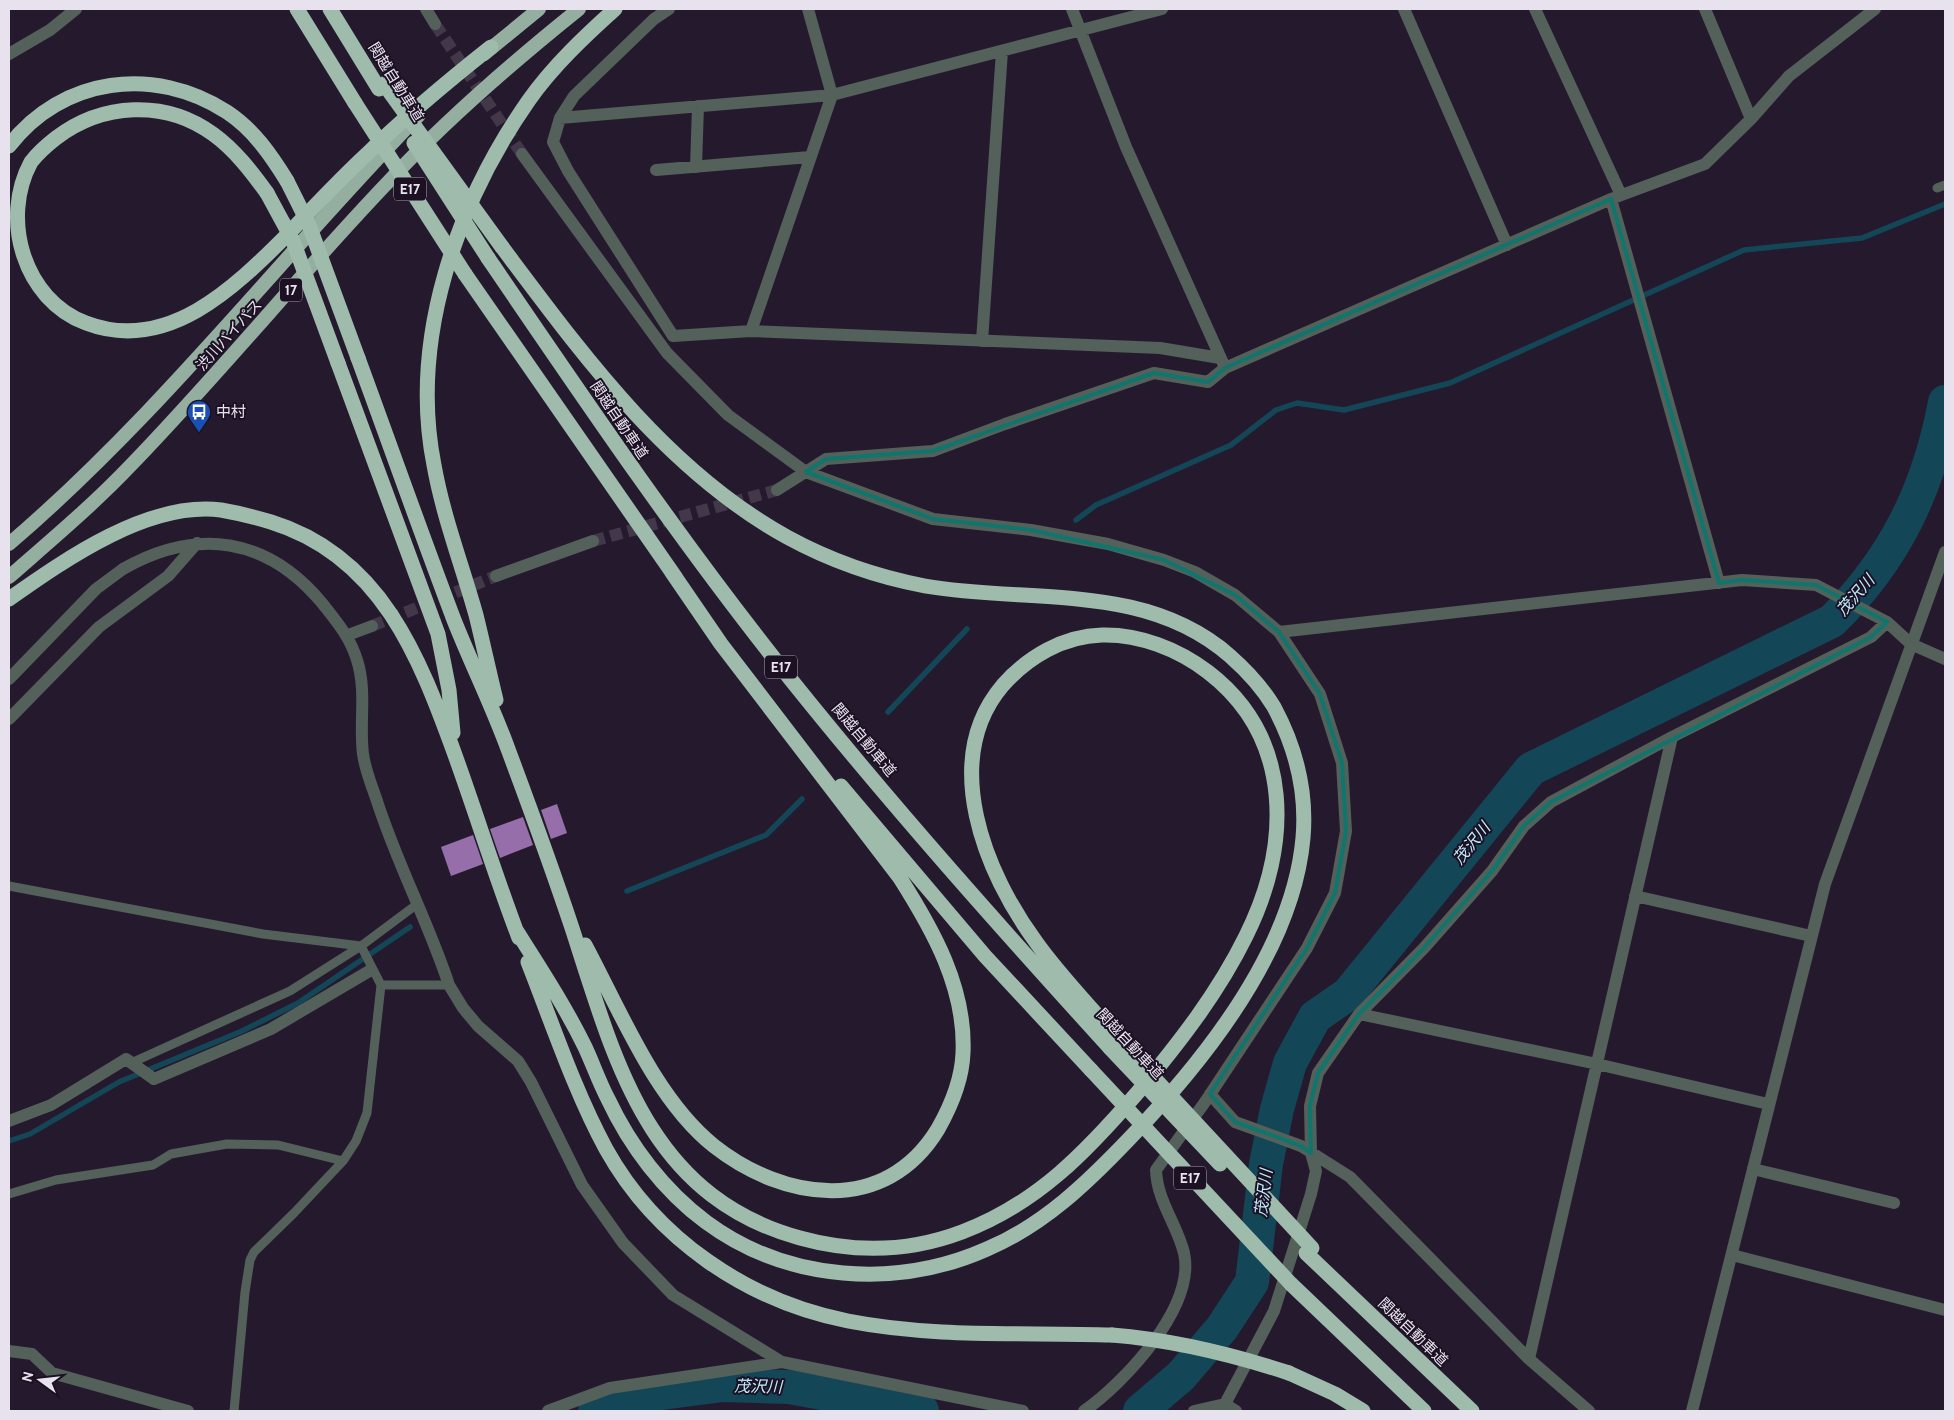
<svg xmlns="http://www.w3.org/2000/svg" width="1954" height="1420" font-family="Cabin,'Noto Sans JP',sans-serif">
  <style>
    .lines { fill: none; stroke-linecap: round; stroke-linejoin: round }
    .stream { stroke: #134656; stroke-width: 5.5 }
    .river { stroke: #134656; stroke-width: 34 }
    .building { fill: #966faa }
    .minor-tunnel { stroke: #42384a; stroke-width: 12; stroke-dasharray: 12 6; stroke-linecap: butt }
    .service { stroke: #54605a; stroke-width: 9 }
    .minor { stroke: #54605a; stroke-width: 12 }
    .tertiary { stroke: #54605a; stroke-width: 12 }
    .trunk { stroke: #94aea0; stroke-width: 14 }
    .motorway { stroke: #9ebbac; stroke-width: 15 }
    .motorway-bridge { stroke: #9ebbac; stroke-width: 15 }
    .marked { fill: none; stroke: #0f766e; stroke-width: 4; stroke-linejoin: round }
    .labels { text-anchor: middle; stroke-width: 4; stroke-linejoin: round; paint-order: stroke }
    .shield { fill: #1b1123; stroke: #aaa3b1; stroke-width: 1 }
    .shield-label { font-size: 14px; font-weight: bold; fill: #e8e1ee }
    .street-label { font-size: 15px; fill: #e8e1ee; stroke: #1b1123 }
    .poi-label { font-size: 15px; fill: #e8e1ee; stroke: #1b1123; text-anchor: start }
    .water-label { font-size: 16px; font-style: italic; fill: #bfecfc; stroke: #1b1123 }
  </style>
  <rect width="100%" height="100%" fill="#251a2d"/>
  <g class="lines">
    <!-- stream -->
    <path class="stream" d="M1076,520L1096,505L1231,445L1276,410L1297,403L1344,410L1450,383L1744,250L1862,238L1945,204
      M888,712L967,629
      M627,891L766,835L802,799
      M9,1141L30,1134L119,1082L242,1031L298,1003L410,927"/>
    <!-- river -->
    <path class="river" d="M595,1411L611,1403L662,1393L723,1385L789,1387L922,1411
      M1140,1411L1181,1376L1222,1328L1252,1282L1266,1164L1277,1109L1290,1063L1315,1017L1348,994L1531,769L1832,621C1895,559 1929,488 1945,402"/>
  </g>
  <!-- building -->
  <path class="building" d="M557,804L567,833L551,839L541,810Z
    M523,817L533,845L500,858L490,829Z
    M473,835L483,864L451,876L441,847Z"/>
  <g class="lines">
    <!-- minor-tunnel -->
    <path class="minor-tunnel" d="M435,24L522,154
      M593,541L777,490
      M372,626L496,576"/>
    <!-- service -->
    <path class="service" d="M1937,188L1945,185
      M9,886L263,934L361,946L381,985L367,1113L356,1141L343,1161L294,1213L254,1252L250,1260L245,1292L234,1411
      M381,985H449
      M131,1063L290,991L361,946L416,905
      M9,1194L56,1180L153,1165L171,1154L227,1144L278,1145L343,1161"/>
    <!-- minor -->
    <path class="minor" d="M426,9L435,24
      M669,9L654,19L574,96L560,118L553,142L568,171L673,336
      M1072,9L1126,147L1223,363
      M1404,9L1507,245
      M1535,9L1621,195
      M1705,9L1751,119
      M560,118L832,95L1162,9
      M522,154L667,353L728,415L806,472L933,519L1031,530L1108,544L1164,560L1195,572L1235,595L1279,632L1320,694L1342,763L1346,831L1335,893L1307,948L1205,1102L1156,1170C1157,1201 1177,1224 1184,1253C1196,1307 1124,1383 1084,1411
      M696,167L698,106
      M656,170L810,157
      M1611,199L1719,583
      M751,331L832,95L808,9
      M673,336L751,331L1160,348L1220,358
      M982,341L1002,51
      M777,490L826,459L933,451L1005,424L1154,373L1208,382L1225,368L1611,199L1705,164L1751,119L1789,76L1875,9
      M123,569C197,527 267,537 322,603C337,622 350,637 357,660C367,691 359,723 363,754C365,769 371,784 376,798C396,862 428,921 449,985L463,1008L478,1026L518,1061L531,1082L582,1185L623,1243L673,1295L782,1362
      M496,576L593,541
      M1279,632L1742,580L1816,585L1887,622L1911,644
      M348,635L372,626
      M9,719L99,627L168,576L197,543
      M1635,896L1811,936
      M1359,1014L1597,1064L1768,1104
      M1210,1094L1235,1122L1301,1146L1350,1177L1529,1359L1589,1411
      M9,1121L51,1105L126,1059L154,1079L271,1029L371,970
      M1753,1169L1894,1203
      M1732,1255L1945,1310
      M9,1351L32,1354L52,1373L188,1411
      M1529,1359L1672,737
      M1225,1404L1274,1311L1311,1194L1316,1171L1311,1153L1310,1106L1318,1073L1359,1014L1424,948L1492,871L1524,826L1551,802L1672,737L1871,637L1887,622
      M548,1411L610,1388L782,1362L1023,1411
      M1194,1411L1225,1404L1236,1411"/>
    <!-- tertiary -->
    <path class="tertiary" d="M9,54L50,30L76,9
      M1911,644L1945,659
      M9,679L96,589L123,569
      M1692,1411L1825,884L1945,552"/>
    <!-- trunk -->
    <path class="trunk" d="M484,54L539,9
      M9,544C160,415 281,257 419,115
      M9,577C50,541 93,505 131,465C220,373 301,273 390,180C448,118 513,62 579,9"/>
    <!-- motorway -->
    <path class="motorway" d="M297,9L355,103
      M330,9L379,89
      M9,146C62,77 154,65 227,112C253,129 271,155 287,181
      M267,193C251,171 235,150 213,134C165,99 102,103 56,138C47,145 38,153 31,162C0,219 24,300 86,323C167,354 234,288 287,235C313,208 339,180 367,154C406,116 448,81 491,47
      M502,247C583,355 666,470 787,537C829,560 878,577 925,586C1028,604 1145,581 1230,656C1247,671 1262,687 1274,707C1296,748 1307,792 1303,838C1293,950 1205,1060 1130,1138C1088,1182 1044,1225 987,1249C897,1289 787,1282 706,1222C664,1191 630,1146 608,1099C599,1082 593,1064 585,1047C565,1006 540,968 516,930
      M488,258C586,402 683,545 792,681C893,807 1001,928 1110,1048
      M465,274L676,578
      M358,358C390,445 421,533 454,620C471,663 492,705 508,749C530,808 552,868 572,928C615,1060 647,1196 800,1238C854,1253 909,1252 962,1232C1037,1204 1087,1151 1138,1092C1179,1043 1218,993 1246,936C1291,846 1294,738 1208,672C1178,649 1139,634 1102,635C1063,636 1028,657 1003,685C939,760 985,873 1036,942C1060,976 1091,1007 1118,1039
      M338,363L438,634L449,690L453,733
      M9,599C66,559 148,501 221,510C238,513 255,517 271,522C381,556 419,656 455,755C477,816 496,878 519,938
      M496,700C489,672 483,643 476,615C462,565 443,516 434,465C409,339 457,203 529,100C553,66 585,36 615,9
      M841,786L985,956L1091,1070
      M585,945C620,1010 655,1099 714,1146C784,1201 885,1216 938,1129C951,1106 962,1080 963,1053C966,988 933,930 900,878L721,644L671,571
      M528,962C552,1023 575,1092 606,1149C656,1239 747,1301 848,1321C934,1338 1025,1332 1112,1335
      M1306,1253L1472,1411
      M1291,1284L1424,1411
      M1289,1373L1335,1394L1363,1411"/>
    <!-- motorway-bridge -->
    <path class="motorway-bridge" d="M384,84L502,247
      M355,103L465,274
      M414,143L488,258
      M287,181L309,225L358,358
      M267,193L293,241L338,363
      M1118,1039L1312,1248
      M1110,1048L1220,1164
      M1091,1070L1291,1284
      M1112,1335C1173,1340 1231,1354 1289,1373"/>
  </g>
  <!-- marked area -->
  <path class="marked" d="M1611,199L1719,583L1742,580L1816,585L1887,622L1871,637L1551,802L1524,826L1492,871L1424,948L1359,1014L1318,1073L1310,1106L1311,1153L1301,1146L1235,1122L1210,1094L1307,948L1335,893L1346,831L1342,763L1320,694L1279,632L1235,595L1164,560L1031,530L933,519L806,472L826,459L933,451L1154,373L1208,382L1225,368Z"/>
  <!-- icons -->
  <defs>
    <g id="bus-pin" transform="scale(1.25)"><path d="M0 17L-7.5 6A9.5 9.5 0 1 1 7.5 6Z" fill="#1a4fb4" stroke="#1b1123"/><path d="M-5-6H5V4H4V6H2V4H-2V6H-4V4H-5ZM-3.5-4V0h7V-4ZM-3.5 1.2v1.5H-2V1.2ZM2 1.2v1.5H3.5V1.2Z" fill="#fff"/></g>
  </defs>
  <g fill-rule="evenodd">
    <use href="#bus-pin" x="199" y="412"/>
  </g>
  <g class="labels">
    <!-- shield labels -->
    <g class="shield">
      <rect x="394" y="177.5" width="32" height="23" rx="4"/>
      <rect x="280" y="278.5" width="22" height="23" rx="4"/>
      <rect x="765" y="655.5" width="32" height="23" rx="4"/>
      <rect x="1174" y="1166.5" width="32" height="23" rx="4"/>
    </g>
    <g class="shield-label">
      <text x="410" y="194">E17</text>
      <text x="291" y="295">17</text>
      <text x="781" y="672">E17</text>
      <text x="1190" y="1183">E17</text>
    </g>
    <!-- street labels -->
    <g class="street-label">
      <text transform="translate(396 82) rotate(58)" y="5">関越自動車道</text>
      <text transform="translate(229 335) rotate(-48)" y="5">渋川バイパス</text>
      <text transform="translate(619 420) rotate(56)" y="5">関越自動車道</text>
      <text transform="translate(864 740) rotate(50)" y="5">関越自動車道</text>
      <text transform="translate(1130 1044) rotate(47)" y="5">関越自動車道</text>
      <text transform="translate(1413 1332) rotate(44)" y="5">関越自動車道</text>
    </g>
    <!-- poi labels -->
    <g class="poi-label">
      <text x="216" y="417">中村</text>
    </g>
    <!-- water labels -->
    <g class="water-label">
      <text transform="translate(1855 595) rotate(-49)" y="6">茂沢川</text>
      <text transform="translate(1471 843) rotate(-51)" y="6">茂沢川</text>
      <text transform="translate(1263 1193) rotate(-83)" y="6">茂沢川</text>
      <text transform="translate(758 1386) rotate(1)" y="6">茂沢川</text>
    </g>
  </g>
  <!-- border -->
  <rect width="1954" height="1420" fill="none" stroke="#e8e1ee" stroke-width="20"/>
  <!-- north arrow -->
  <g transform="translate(40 1380) rotate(285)" stroke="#1b1123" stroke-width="4" paint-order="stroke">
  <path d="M0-4L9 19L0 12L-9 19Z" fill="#e8e1ee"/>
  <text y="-8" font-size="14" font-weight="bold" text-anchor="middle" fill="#e8e1ee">N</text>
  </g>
</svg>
